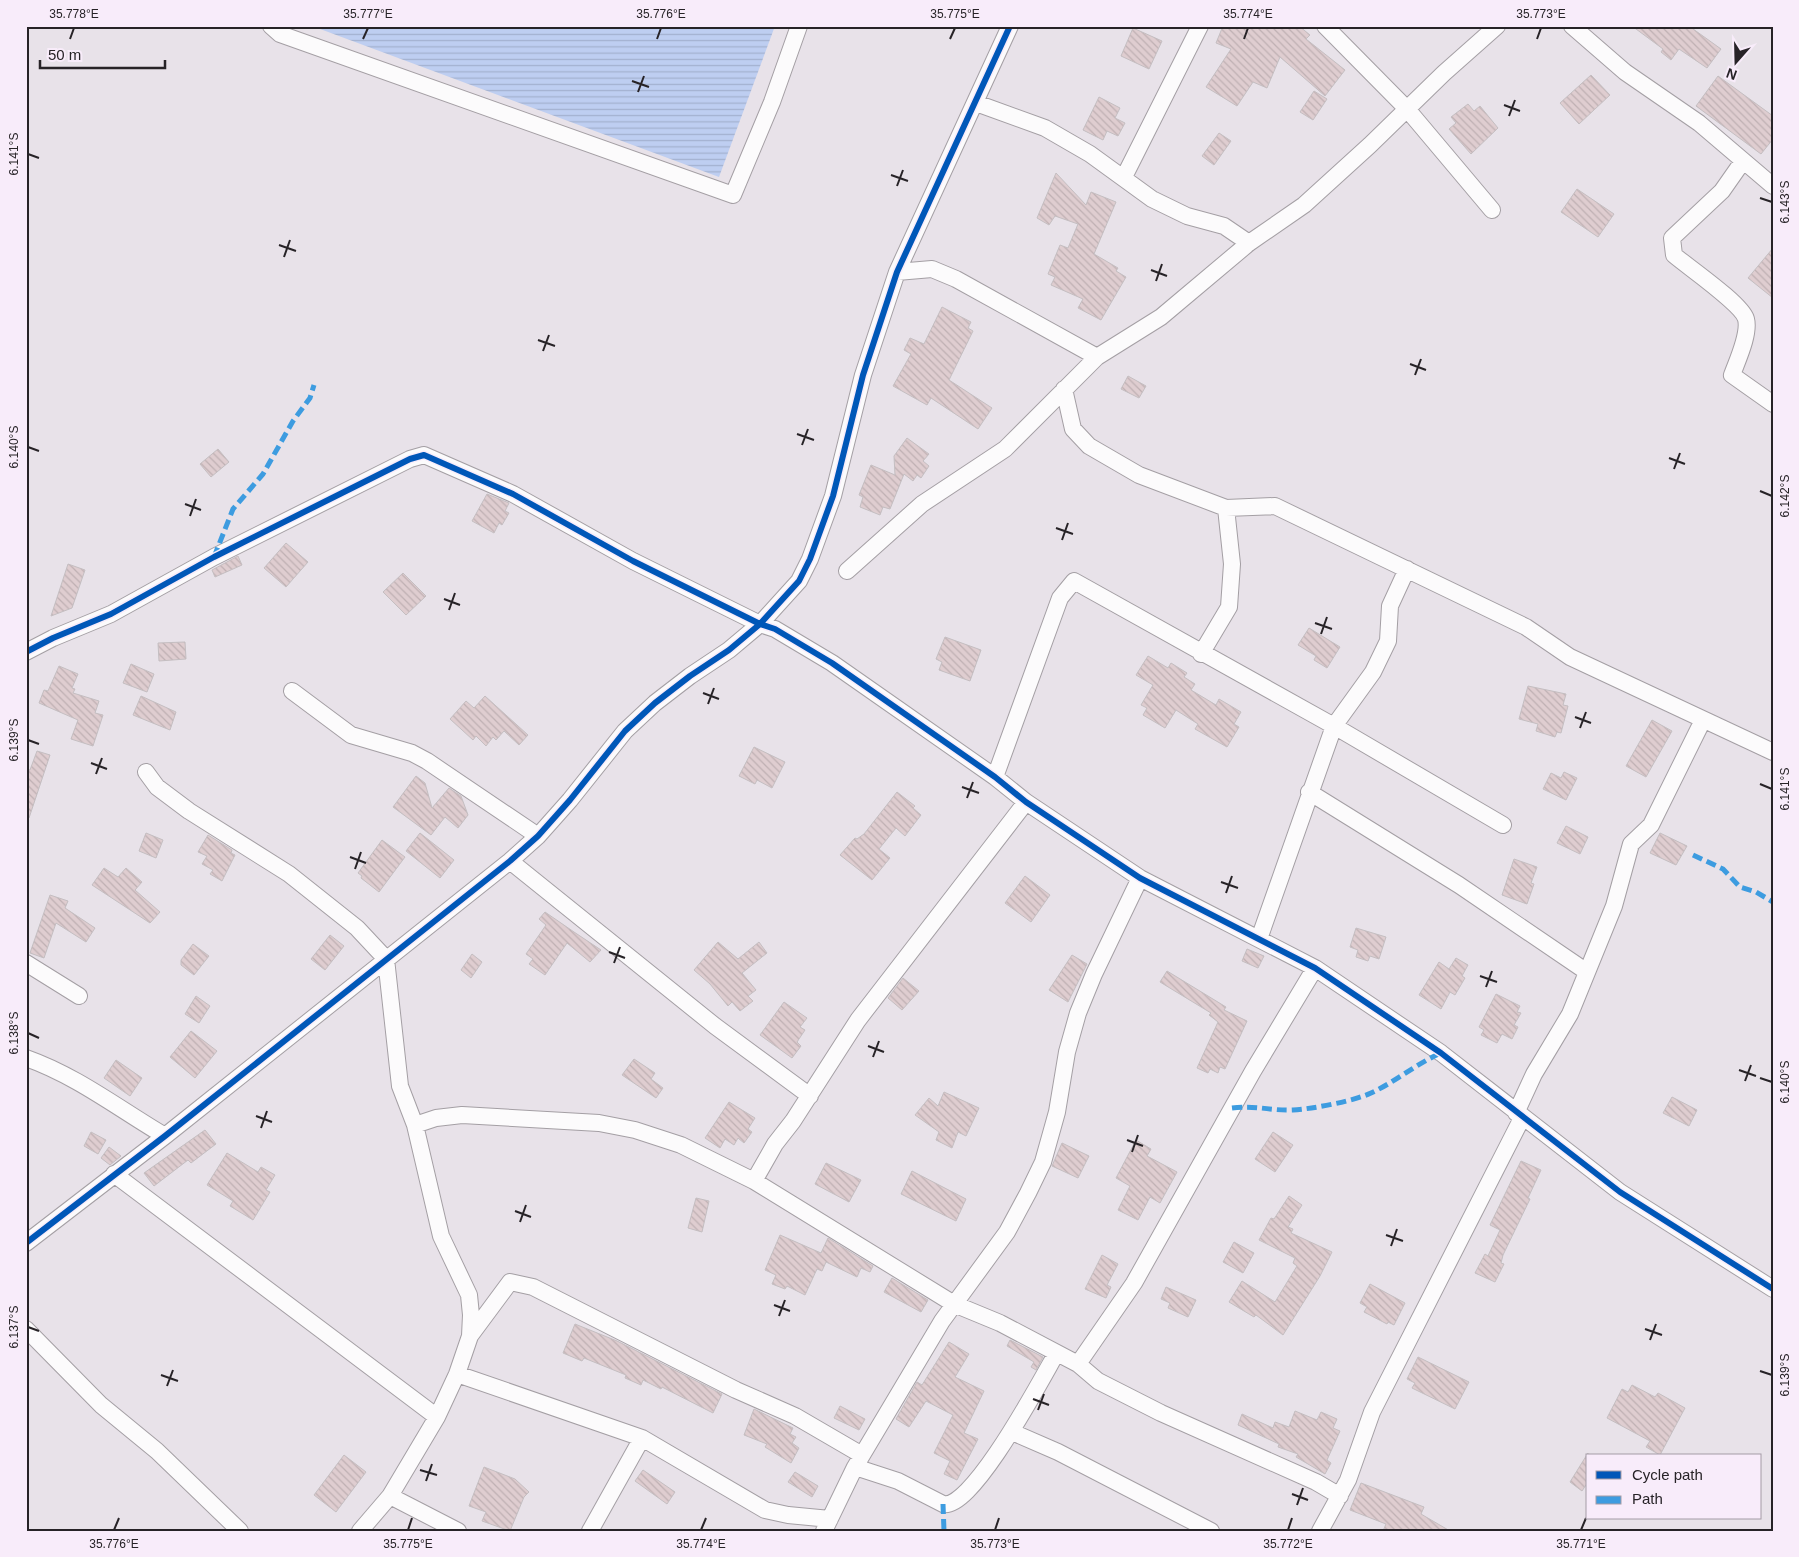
<svg xmlns="http://www.w3.org/2000/svg" width="1799" height="1557" font-family="Helvetica,sans-serif">
  <style>
    .water { fill: url(#water-rules) }
    .building { fill: url(#building-back-hatch); stroke: #c4bec1 }
    .lines { fill: none; stroke-linecap: round; stroke-linejoin: round }
    .minor-casing { stroke: #a49fa4; stroke-width: 18 }
    .minor { stroke: #fcfbfc; stroke-width: 16 }
    .quiet { stroke: #3d9ce0; stroke-width: 5; stroke-dasharray: 10 5; stroke-linecap: butt }
    .cycleway-casing { stroke: #f8ecfa; stroke-width: 9 }
    .cycleway { stroke: #0057b8; stroke-width: 6 }
    .ticks { fill: none; stroke: #272327; stroke-width: 2 }
    .neatline { fill: none; stroke: #272327; stroke-width: 2 }
    .ticks-label { font-size: 12px; text-anchor: middle; fill: #272327 }
  </style>
  <defs>
    <pattern id="water-rules" width="6" height="5" patternUnits="userSpaceOnUse" patternTransform="scale(1.25)"><rect width="6" height="5" fill="#becef1"/><path d="M0 2.5h6" fill="none" stroke="#a3b1cf"/></pattern>
    <pattern id="building-back-hatch" width="6" height="6" patternUnits="userSpaceOnUse" patternTransform="scale(1.25)"><rect width="6" height="6" fill="#dfcdd0"/><path d="M-1 5l2 2M0 0l6 6M5-1l2 2" fill="none" stroke="#bfb0b3"/></pattern>
  </defs>
  <rect width="100%" height="100%" fill="#e8e2e9"/>
  <!-- water -->
  <path class="water" d="M312,26H775L719,177Z"/>
  <!-- building -->
  <path class="building" d="M1223,26H1299L1310,35L1306,39L1345,70L1325,96L1280,57L1267,88L1253,82L1237,106L1206,87L1231,49L1216,43Z
    M1632,26H1689L1721,49L1707,68L1679,49L1671,60L1661,52L1663,49Z
    M1133,28L1162,41L1149,69L1121,56Z
    M1591,75L1610,95L1579,124L1560,103Z
    M1718,76L1773,116V139L1761,154L1696,106Z
    M1314,91L1327,99L1313,120L1300,112Z
    M1099,97L1120,108L1115,118L1125,123L1118,136L1107,131L1103,140L1083,130Z
    M1468,104L1474,111L1480,106L1498,128L1471,154L1449,129L1456,123L1451,117Z
    M1219,133L1231,141L1214,165L1202,156Z
    M1056,173L1086,205L1091,192L1116,202L1094,254L1118,268L1116,271L1126,277L1101,320L1078,308L1083,299L1051,285L1055,277L1048,274L1060,245L1068,248L1078,224L1055,216L1049,225L1037,218Z
    M1577,189L1614,214L1598,237L1561,212Z
    M1773,248V298L1748,278Z
    M942,307L971,322L968,328L973,331L949,380L992,408L978,429L931,398L927,405L893,386L911,354L904,350L910,338L924,344Z
    M1128,376L1146,386L1139,398L1121,389Z
    M907,438L929,454L923,461L929,466L921,478L917,475L913,481L904,474L890,509L883,507L880,515L860,507L863,497L859,495L871,465L895,475L894,456Z
    M218,449L229,462L211,477L200,464Z
    M487,494L509,503L505,511L509,513L502,525L499,523L494,533L472,521Z
    M286,543L308,562L286,587L264,568Z
    M238,556L242,565L215,577L212,570Z
    M68,564L85,570L72,608L51,616Z
    M403,573L426,596L406,615L383,592Z
    M1309,628L1340,647L1327,668L1314,660L1316,656L1298,645Z
    M945,637L981,650L970,681L939,670L942,662L936,659Z
    M185,642L186,659L159,661L158,643Z
    M1148,656L1168,668L1171,663L1187,673L1184,677L1195,684L1191,690L1216,705L1219,699L1241,712L1234,724L1239,727L1227,747L1195,729L1198,724L1176,710L1165,728L1143,715L1147,708L1141,705L1153,685L1136,675Z
    M131,664L154,674L147,692L123,683Z
    M59,666L78,674L72,688L75,689L73,693L99,701L95,713L103,715L93,746L71,739L78,720L39,703L44,690L48,691Z
    M1528,686L1566,694L1563,705L1568,706L1561,733L1557,732L1555,737L1536,731L1538,724L1519,719Z
    M141,696L176,712L170,730L133,715Z
    M485,696L528,735L519,745L504,731L496,740L493,737L486,746L476,736L473,740L450,719L466,701L474,708Z
    M1652,720L1672,731L1646,777L1626,766Z
    M754,747L785,762L772,788L757,780L755,784L739,776Z
    M37,751L50,755L29,818H26V769L30,770Z
    M1564,772L1577,778L1566,800L1543,789L1551,773L1561,778Z
    M416,776L425,783L432,808L449,788L461,796L468,815L458,828L445,817L431,835L393,807Z
    M897,792L915,806L913,808L921,815L905,836L896,828L879,849L890,858L872,880L840,855L855,838L857,839L864,834Z
    M1566,826L1588,837L1580,854L1557,843Z
    M146,833L163,840L156,858L139,851Z
    M420,833L454,860L440,878L406,851Z
    M1660,833L1687,846L1676,865L1650,853Z
    M208,835L232,850L231,853L235,855L222,881L210,874L213,870L202,864L207,856L198,852Z
    M382,840L405,857L379,892L361,878L362,876L358,873Z
    M1514,859L1537,867L1531,883L1534,884L1527,904L1502,895Z
    M104,868L118,877L126,868L142,882L135,890L160,912L150,923L92,885Z
    M1025,876L1050,895L1031,922L1005,903Z
    M50,895L68,901L65,908L95,928L86,942L56,923L44,958L30,953Z
    M545,912L574,932L601,950L590,962L567,943L545,975L529,964L533,959L526,954L546,925L539,919Z
    M1356,928L1386,937L1379,959L1370,956L1368,961L1356,957L1358,950L1350,947Z
    M330,935L344,946L325,970L311,959Z
    M718,942L738,959L759,942L767,953L742,973L756,990L748,996L753,1001L740,1011L732,1002L728,1006L710,984L694,970Z
    M193,944L209,956L194,975L181,965V960Z
    M1247,949L1264,956L1258,968L1242,961Z
    M472,954L482,962L471,978L461,970Z
    M1072,955L1087,964L1068,1002L1049,990Z
    M1456,958L1468,965L1462,976L1465,978L1455,995L1450,992L1441,1009L1419,995L1439,962L1449,969Z
    M1167,971L1226,1007L1224,1010L1247,1021L1225,1069L1220,1067L1218,1073L1210,1069L1208,1073L1197,1068L1218,1022L1209,1015L1211,1013L1160,982Z
    M903,978L919,991L902,1010L888,998Z
    M1496,994L1520,1006L1517,1012L1521,1013L1514,1025L1518,1027L1512,1039L1502,1034L1497,1043L1481,1035L1484,1030L1479,1027Z
    M196,996L210,1006L199,1023L185,1014Z
    M784,1002L807,1018L800,1027L805,1030L797,1042L801,1046L792,1058L760,1035Z
    M191,1031L217,1051L195,1078L170,1057Z
    M634,1059L655,1073L651,1079L663,1088L656,1098L622,1075Z
    M116,1060L142,1078L130,1096L104,1078Z
    M944,1092L979,1108L966,1136L958,1132L952,1148L936,1140L939,1132L915,1115L929,1098L938,1106Z
    M1672,1097L1697,1110L1689,1126L1663,1113Z
    M729,1102L755,1118L748,1129L752,1132L744,1143L738,1138L734,1145L725,1139L720,1148L705,1138Z
    M205,1130L216,1144L191,1163L188,1160L154,1186L144,1173Z
    M91,1132L106,1140L98,1154L84,1146Z
    M1273,1132L1293,1145L1275,1172L1255,1159Z
    M1136,1140L1151,1149L1147,1156L1177,1172L1160,1203L1150,1197L1138,1220L1118,1210L1130,1186L1116,1178Z
    M1062,1143L1089,1156L1078,1178L1052,1166Z
    M109,1147L121,1156L110,1165L101,1158Z
    M227,1153L258,1172L261,1167L275,1175L266,1190L270,1192L253,1220L230,1206L233,1201L207,1185Z
    M1521,1161L1541,1170L1528,1198L1530,1199L1503,1255L1501,1263L1504,1264L1495,1282L1475,1273L1485,1254L1488,1256L1500,1230L1490,1225Z
    M826,1163L861,1180L849,1202L815,1184Z
    M912,1171L966,1199L956,1221L901,1194Z
    M1289,1196L1302,1205L1288,1227L1293,1229L1291,1233L1332,1252L1320,1276L1283,1335L1256,1315L1254,1317L1229,1302L1242,1281L1275,1302L1297,1266L1293,1263L1295,1258L1259,1240L1271,1218L1274,1219Z
    M696,1198L709,1201L702,1232L688,1228Z
    M780,1235L821,1253L828,1238L873,1266L870,1272L861,1268L857,1277L826,1262L822,1271L817,1269L805,1295L787,1286L785,1289L772,1284L776,1275L765,1270Z
    M1234,1242L1254,1253L1243,1273L1223,1262Z
    M1102,1255L1118,1264L1107,1285L1111,1287L1106,1298L1085,1289Z
    M892,1278L928,1300L921,1312L884,1292Z
    M1370,1284L1405,1303L1394,1325L1388,1322L1387,1324L1364,1312L1367,1307L1360,1303Z
    M1166,1287L1196,1300L1188,1317L1168,1308L1170,1303L1161,1299Z
    M575,1324L617,1341L722,1394L713,1413L662,1387L661,1389L643,1380L641,1385L625,1378L626,1375L584,1358L582,1361L563,1353Z
    M1010,1340L1043,1357L1036,1370L1031,1367L1034,1362L1007,1346Z
    M949,1342L969,1354L955,1377L984,1391L964,1433L978,1439L957,1480L944,1474L950,1461L934,1453L953,1415L926,1401L909,1427L896,1419L917,1382L922,1385Z
    M1418,1357L1469,1382L1455,1409L1412,1388L1415,1383L1407,1379Z
    M1632,1385L1655,1397L1658,1393L1685,1408L1660,1455L1646,1447L1650,1441L1607,1418L1622,1389L1628,1392Z
    M840,1406L865,1419L859,1430L834,1418Z
    M754,1409L793,1428L790,1434L796,1437L792,1443L799,1448L791,1463L765,1447L767,1444L744,1435Z
    M1295,1411L1317,1420L1321,1412L1337,1419L1333,1428L1340,1431L1327,1460L1331,1463L1325,1474L1296,1457L1298,1454L1278,1447L1279,1444L1238,1425L1242,1414L1273,1428L1275,1422L1289,1427Z
    M1588,1453V1482L1582,1491L1570,1482Z
    M344,1455L366,1472L336,1512L314,1495Z
    M484,1467L515,1479L529,1492L524,1497L510,1531L482,1521L486,1512L469,1506Z
    M643,1470L675,1492L667,1504L635,1481Z
    M795,1472L818,1486L812,1497L788,1482Z
    M1361,1483L1424,1507L1421,1514L1450,1531H1383L1386,1524L1350,1510Z"/>
  <g class="lines">
    <!-- minor casing -->
    <g class="minor-casing">
      <path id="minor" d="M271,26L280,34L733,195L772,102L799,26
        M1325,26L1407,109L1492,210
        M1572,26L1625,72L1699,123L1773,186
        M976,103L1045,128L1090,154L1152,199L1187,216L1224,226L1249,243
        M1743,161L1722,191L1672,238L1674,255C1688,267 1742,304 1746,319C1750,334 1737,361 1732,375L1773,404
        M1124,177L1200,26
        M897,272L932,269L956,279L1097,357
        M1064,389L1073,429L1089,446L1139,475L1226,508L1275,506L1526,627L1570,657L1773,752
        M847,571L922,504L1005,449L1097,357L1161,317L1249,243L1304,205L1370,145L1444,73L1497,26
        M26,652L53,638L111,614L214,557L410,459L424,455L513,494L633,561L760,624L775,629L832,663L995,777L1026,802L1140,878L1315,968L1441,1053L1620,1192L1773,1289
        M1201,654L1229,607L1232,564L1226,508
        M292,691L351,735L412,753L427,761L538,836
        M146,772L157,787L189,811L289,874L357,928L386,959L400,1086L415,1125L441,1236L469,1295L471,1315L470,1336L457,1374L437,1417L390,1496L360,1531
        M995,777L1060,598L1074,581L1334,726L1503,825
        M1309,792L1459,885L1587,972
        M510,861L715,1026L810,1096
        M1259,939L1334,726L1373,672L1388,641L1390,606L1407,569
        M26,963L79,996
        M26,1058C77,1076 119,1109 165,1136
        M1516,1113L1534,1074L1570,1014L1614,906L1631,844L1651,825L1703,720
        M415,1125L436,1118L462,1115L599,1123L635,1130L681,1145L754,1181L954,1304L1000,1323L1078,1364L1098,1381L1161,1413L1316,1482L1340,1496
        M114,1174L437,1417
        M754,1181L775,1144L793,1121L858,1020L1026,802
        M26,1243L165,1136L510,861L538,836L570,800L625,731L655,703L690,676L729,650L760,624L799,581L810,559L833,496L863,375L897,272L1010,26
        M26,1329L101,1405L157,1451L240,1531
        M470,1336L510,1282L533,1287L736,1390L795,1416L862,1455
        M1078,1364L1134,1283L1253,1071L1315,968
        M457,1374L642,1438L765,1510L788,1515L830,1519
        M1012,1432L1058,1452L1211,1531
        M855,1467L898,1481L943,1504C972,1511 1042,1378 1056,1354
        M390,1496L458,1531
        M590,1531L642,1438
        M824,1531L855,1467L942,1321L1007,1232L1028,1193L1043,1162L1057,1112L1067,1052L1078,1013L1094,974L1140,878
        M1320,1531L1348,1480L1372,1412L1522,1118"/>
    </g>
    <!-- minor -->
    <use href="#minor" class="minor"/>
    <!-- quiet -->
    <path class="quiet" d="M214,557L233,509L263,474L293,421L310,398L314,385
      M1693,855L1723,869L1740,887L1756,892L1773,902
      M1232,1108C1256,1105 1271,1111 1293,1110C1312,1109 1354,1101 1371,1093C1395,1082 1416,1064 1441,1053
      M943,1504L944,1531"/>
    <!-- cycleway casing -->
    <g class="cycleway-casing">
      <path id="cycleway" d="M26,652L53,638L111,614L214,557L410,459L424,455L513,494L633,561L760,624L775,629L832,663L995,777L1026,802L1140,878L1315,968L1441,1053L1620,1192L1773,1289
        M26,1243L165,1136L510,861L538,836L570,800L625,731L655,703L690,676L729,650L760,624L799,581L810,559L833,496L863,375L897,272L1010,26"/>
    </g>
    <!-- cycleway -->
    <use href="#cycleway" class="cycleway"/>
  </g>
  <!-- ticks -->
  <path class="ticks" d="M70,39L74,28M363,39L368,28M657,39L661,28M950,39L955,28M1244,39L1248,28M1537,39L1541,28M632,81L649,87M638,92L644,76M1504,105L1520,111M1509,116L1515,100M28,154L39,158M891,175L908,181M897,186L903,170M1760,198L1772,202M279,245L296,251M284,257L290,240M1151,270L1167,276M1156,281L1162,264M538,340L555,346M543,351L549,335M1410,364L1426,370M1415,375L1421,359M797,434L814,440M802,445L808,429M28,447L39,451M1669,458L1685,464M1674,469L1680,453M1760,491L1772,496M185,504L201,510M190,516L196,499M1056,528L1073,534M1062,540L1068,523M444,599L460,605M449,610L455,593M1315,623L1332,629M1321,634L1327,617M703,693L719,699M708,704L714,688M1575,717L1591,723M1580,728L1586,712M28,740L39,744M91,763L107,769M96,774L102,758M1760,784L1772,789M962,787L979,793M967,798L973,782M350,857L366,863M355,869L361,852M1221,882L1238,888M1226,893L1232,876M609,952L625,958M614,963L620,947M1480,976L1497,982M1486,987L1492,971M28,1033L39,1038M868,1046L884,1052M873,1057L879,1041M1739,1070L1756,1076M1760,1078L1772,1082M1745,1081L1751,1065M256,1116L272,1122M261,1128L267,1111M1127,1140L1143,1146M1132,1152L1138,1135M515,1211L531,1217M520,1222L526,1205M1386,1235L1403,1241M1391,1246L1397,1229M774,1305L790,1311M779,1316L785,1300M28,1327L39,1331M1645,1329L1662,1335M1650,1340L1656,1324M1760,1371L1772,1375M161,1375L178,1381M167,1386L173,1370M1033,1399L1049,1405M1038,1410L1044,1394M420,1470L437,1475M426,1481L432,1464M1292,1494L1308,1500M1297,1505L1303,1488M114,1530L119,1518M408,1530L412,1518M701,1530L706,1518M995,1530L999,1518M1288,1530L1292,1518M1581,1530L1586,1518"/>
  <!-- border -->
  <rect width="1799" height="1557" fill="none" stroke="#f8ecfa" stroke-width="55"/>
  <!-- legend -->
  <rect x="1586" y="1454" width="175" height="65" fill="#f8ecfa" stroke="#a49ca6"/>
  <rect x="1596" y="1471" width="25" height="8" fill="#0057b8" stroke="#a49ca6"/>
  <text x="1632" y="1480" font-size="15" fill="#272327">Cycle path</text>
  <rect x="1596" y="1496" width="25" height="8" fill="#3d9ce0" stroke="#a49ca6"/>
  <text x="1632" y="1504" font-size="15" fill="#272327">Path</text>
  <!-- north arrow -->
  <g transform="translate(1736 62) rotate(200)" stroke="#f8ecfa" stroke-width="4" paint-order="stroke">
  <path d="M0-4L9 19L0 12L-9 19Z" fill="#272327"/>
  <text y="-8" font-size="14" font-weight="bold" text-anchor="middle" fill="#272327">N</text>
  </g>
  <!-- scale -->
  <path d="M40 60v8h125v-8" fill="none" stroke="#272327" stroke-width="2.5"/>
  <text x="48" y="60" font-size="15" fill="#272327" stroke="#f8ecfa" stroke-width="4" paint-order="stroke">50 m</text>
  <rect x="28" y="28" width="1744" height="1502" class="neatline"/>
  <g class="ticks-label">
    <text x="74" y="18">35.778°E</text>
    <text x="368" y="18">35.777°E</text>
    <text x="661" y="18">35.776°E</text>
    <text x="955" y="18">35.775°E</text>
    <text x="1248" y="18">35.774°E</text>
    <text x="1541" y="18">35.773°E</text>
    <text transform="translate(14 154) rotate(-90)" y="4">6.141°S</text>
    <text transform="translate(1785 202) rotate(-90)" y="4">6.143°S</text>
    <text transform="translate(14 447) rotate(-90)" y="4">6.140°S</text>
    <text transform="translate(1785 496) rotate(-90)" y="4">6.142°S</text>
    <text transform="translate(14 740) rotate(-90)" y="4">6.139°S</text>
    <text transform="translate(1785 789) rotate(-90)" y="4">6.141°S</text>
    <text transform="translate(14 1033) rotate(-90)" y="4">6.138°S</text>
    <text transform="translate(1785 1082) rotate(-90)" y="4">6.140°S</text>
    <text transform="translate(14 1327) rotate(-90)" y="4">6.137°S</text>
    <text transform="translate(1785 1375) rotate(-90)" y="4">6.139°S</text>
    <text x="114" y="1548">35.776°E</text>
    <text x="408" y="1548">35.775°E</text>
    <text x="701" y="1548">35.774°E</text>
    <text x="995" y="1548">35.773°E</text>
    <text x="1288" y="1548">35.772°E</text>
    <text x="1581" y="1548">35.771°E</text>
  </g>
</svg>
